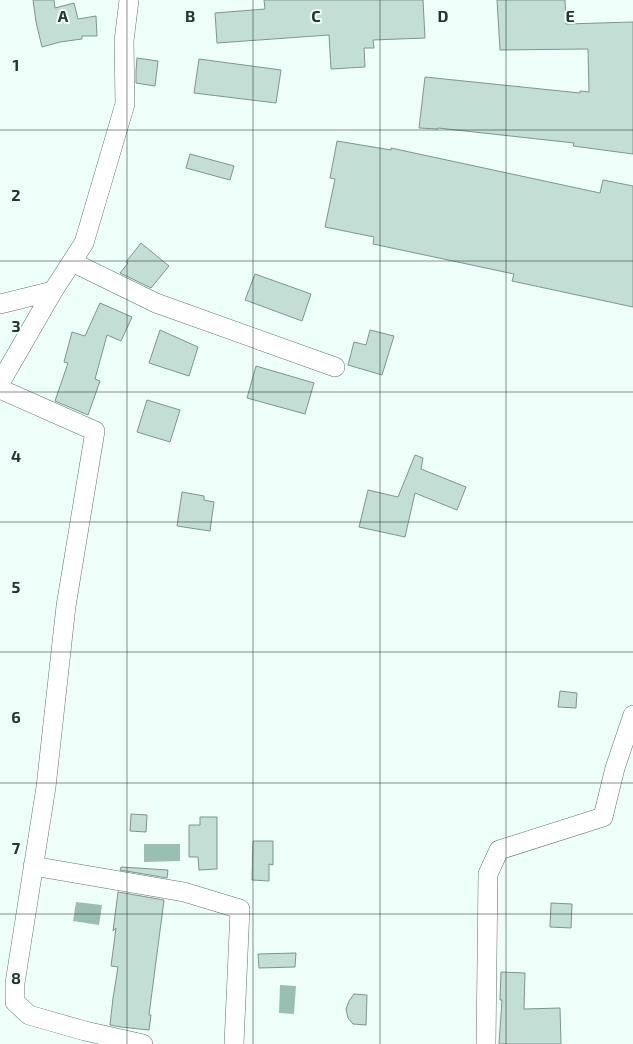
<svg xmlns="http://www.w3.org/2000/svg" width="633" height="1044" font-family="'Exo 2',sans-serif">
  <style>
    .water { fill: #99bfb3 }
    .building { fill: #c2ded5; stroke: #7c968e }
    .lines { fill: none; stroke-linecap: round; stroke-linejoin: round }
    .street-casing { stroke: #5b756d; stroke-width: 20 }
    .street { stroke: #fff; stroke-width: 19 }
    .grid { fill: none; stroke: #293431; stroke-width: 1; stroke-opacity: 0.55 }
    .grid-label { font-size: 16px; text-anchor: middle; font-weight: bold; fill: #293431; stroke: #eefff9; stroke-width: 4; stroke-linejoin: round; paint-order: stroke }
  </style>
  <rect width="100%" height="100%" fill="#eefff9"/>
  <!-- water -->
  <path class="water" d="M144,844H180V861L144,862Z
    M76,902L102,905L99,925L73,921Z
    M280,985L296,986L294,1014L279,1013Z"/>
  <!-- building -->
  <path class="building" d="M33,0H54L55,8L74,3L78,19L96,16L97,36H82V39L60,42L42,47L36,22Z
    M264,0H423L425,38L373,40L374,48H364L365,67L331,69L329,35L217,43L215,13L265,9Z
    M497,0H565L566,24L633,22V154L573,146L574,143L438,128V129L419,128L425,77L580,93V91L589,92L588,49L500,50Z
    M137,58L158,61L155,86L136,83V71Z
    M199,59L281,70L276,103L194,93Z
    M337,141L391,150V148L600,193L603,180L633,186V307L512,281L514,274L373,244L374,237L325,227L335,179L330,178Z
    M190,154L234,166L230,180L186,168Z
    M141,243L169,266L151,288L120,273L128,263L126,262Z
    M255,274L311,294L302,321L245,300Z
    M100,303L132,317L121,341L107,335L95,379L100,381L88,415L55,401L68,363L64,362L72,332L85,336Z
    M160,330L198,347L189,376L149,363Z
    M370,330L394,336L382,375L348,365L354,342L366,345Z
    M256,366L314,383L305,414L247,398Z
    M147,400L180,410L170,442L137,432Z
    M415,455L423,458L421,469L466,487L457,510L415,493L405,537L359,527L368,490L398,497Z
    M182,492L204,496V500L214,502L210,531L177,526Z
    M560,691L577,693L576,708L558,707Z
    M131,814L147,815L146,832L130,831Z
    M200,817H217V869L199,870L198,857H189V825H200Z
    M253,841H273V865L269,864V881L252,880Z
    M121,867L168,870L167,878L120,870Z
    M118,892L164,900L149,1015H151L149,1030L121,1027L110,1025L113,998L118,967L111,966L116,928L113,931Z
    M551,903L572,904L571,928L550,927Z
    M296,953L295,967L259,968L258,954Z
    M501,972L525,973L524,1009L560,1008L561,1044H499L502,1000H500Z
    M354,994L367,995L366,1025L353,1024L348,1018L346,1009L349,1001Z"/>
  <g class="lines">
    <!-- street casing -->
    <g class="street-casing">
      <path id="street" d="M72,262L156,303L335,367
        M0,304L53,291
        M0,383L53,291L84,243L125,104L124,41L129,0
        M0,389L95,431L66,606L46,787L15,983V1002L29,1015L85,1031L143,1044
        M33,866L184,892L240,909L234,1044
        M486,1044L488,874L499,850L603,817L615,768L633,715"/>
    </g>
    <!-- street -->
    <use href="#street" class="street"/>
  </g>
  <!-- grid -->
  <path class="grid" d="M127,0V1044M253,0V1044M380,0V1044M506,0V1044M0,130H633M0,261H633M0,392H633M0,522H633M0,652H633M0,783H633M0,914H633"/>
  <g class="grid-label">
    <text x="63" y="22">A</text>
    <text x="190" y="22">B</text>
    <text x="316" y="22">C</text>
    <text x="443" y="22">D</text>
    <text x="570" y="22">E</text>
    <text x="16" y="71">1</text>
    <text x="16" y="201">2</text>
    <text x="16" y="332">3</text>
    <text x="16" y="462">4</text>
    <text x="16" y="593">5</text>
    <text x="16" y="723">6</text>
    <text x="16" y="854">7</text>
    <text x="16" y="984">8</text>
  </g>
</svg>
